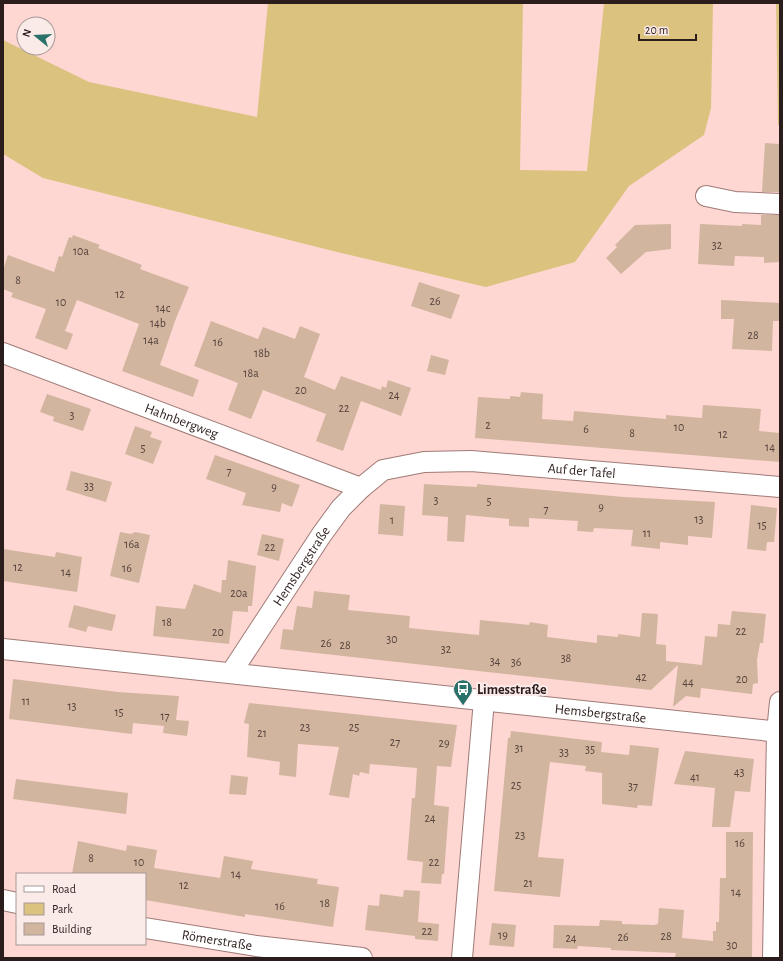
<svg xmlns="http://www.w3.org/2000/svg" width="783" height="961" font-family="'Alegreya Sans',sans-serif">
  <style>
    .green { fill: #dbc27e }
    .building { fill: #d2b59f }
    .lines { fill: none; stroke-linecap: round; stroke-linejoin: round }
    .minor-casing { stroke: #9f7b77; stroke-width: 22 }
    .minor { stroke: #fff; stroke-width: 20 }
    .labels { text-anchor: middle; stroke-width: 4; stroke-linejoin: round; paint-order: stroke }
    .number-label { font-size: 12px; fill: #55433c }
    .street-label { font-size: 14px; fill: #2b1d1b; stroke: #faeae8 }
    .poi-label { font-size: 14px; font-weight: bold; fill: #2b1d1b; stroke: #faeae8; text-anchor: start }
  </style>
  <rect width="100%" height="100%" fill="#fed6d2"/>
  <!-- green -->
  <path class="green" d="M268,3H523L520,170L587,171L604,3H713L711,108L704,135L629,186L575,262L486,287L333,251L43,178L3,154V40L89,82L257,117Z
    M776,3H780V125H778Z"/>
  <!-- building -->
  <path class="building" d="M765,143L780,144V192H762Z
    M761,215H780V262L764,263V257L735,256L734,266L698,264L700,224L742,226V224L761,225Z
    M671,224V249L646,252L621,274L606,258L617,247L615,245L635,225Z
    M73,235L100,245L98,248L142,265L140,269L189,287L175,321L160,365L199,380L193,397L122,371L139,324L77,300L65,331L73,334L67,350L35,338L46,309L11,297L13,293L3,289V270L8,255L54,272L59,256L62,257L69,237L72,238Z
    M419,282L460,295L451,319L411,306Z
    M721,300L780,303V321H773L772,351L732,349L734,319H721Z
    M211,321L258,339L263,327L295,339L300,326L320,334L304,377L335,390L341,376L381,390L382,386L386,388L388,380L411,388L401,416L361,401L343,451L316,441L326,414L263,390L251,419L228,410L238,383L194,366Z
    M431,355L449,360L445,375L427,371Z
    M521,392L543,394L542,419L573,421L574,411L666,419V415L702,418L703,405L761,409L759,431L780,433V462L475,438L478,397L510,399V396L520,397Z
    M47,394L91,409L83,431L53,421L54,417L40,412Z
    M135,426L152,432L150,437L162,441L153,464L125,454Z
    M215,455L300,485L292,507L282,503L280,512L242,505L246,493L206,479Z
    M71,471L112,482L106,502L66,490Z
    M424,484L477,487V484L624,497L715,502L712,538L688,536V545L660,542V549L631,546L633,530L594,528L593,532L577,531L578,521L529,518V527L509,526V519L466,515L464,542L447,541L448,517L422,515Z
    M380,504L405,506L403,536L378,534Z
    M751,505L777,508L774,542H767L766,551L747,549Z
    M120,532L131,534L135,532L150,535L139,583L110,576Z
    M262,534L284,539L279,561L257,555Z
    M3,549L55,557L56,552L82,557L77,592L3,581Z
    M228,560L256,566L252,606H248V612L233,611L229,644L153,636L156,606L185,609L194,584L221,593L222,580H226Z
    M314,591L350,595L348,610L410,616L409,628L479,635L480,620L529,625L530,622L548,625L547,637L597,643V635L618,637V634L640,637L642,613L658,614L656,644L666,645V661L702,665L705,636L717,637L718,624L730,625L732,611L766,614L763,643H760L757,660L758,683L753,684L752,694L701,688L700,698L686,696L673,707L678,665L651,690L280,649L283,629L293,630L297,606L312,608Z
    M74,605L116,615L112,631L88,626L86,632L68,627Z
    M13,679L118,692L179,696L176,720L189,721L187,736L163,733L164,726L133,723L132,734L9,719Z
    M249,703L457,725L451,767L437,766L434,805L449,807L444,874H442L441,884L421,883L423,862L407,860L412,798H415L417,768L370,764L369,774L360,772L359,776L353,774L349,798L329,795L339,747L298,744L296,777L279,775L280,762L247,757L249,724L244,723Z
    M511,731L602,742L601,752L629,755L630,745L659,748L652,806L638,805L637,808L602,804V773L585,771L586,766L550,762L538,857L564,859L560,897L494,891L508,738H510Z
    M685,751L754,759L750,792L735,791L730,827H712L715,788L674,784Z
    M231,775L248,777L246,795L229,794Z
    M16,779L128,793L126,814L13,799Z
    M726,832H753L752,958L675,957L676,953L611,950V948L578,946L577,949L553,948L554,925L599,926L600,920L622,921V924L654,925L658,924L659,908L684,910L682,938L713,941V931H716V922H719L720,878H726Z
    M78,841L126,851L127,845L157,850L154,868L220,878L224,856L253,861L251,869L318,879L317,884L339,887L333,927L245,914V917L145,900V874H72Z
    M404,890L420,891L418,922L439,924L438,941L415,939V936L365,930L368,905L379,906L380,894L403,897Z
    M492,923L516,925L514,947L489,945Z"/>
  <g class="lines">
    <!-- minor casing -->
    <g class="minor-casing">
      <g id="minor">
        <path d="M706,196L735,202L780,204"/>
        <path id="s1" d="M3,353L361,488"/>
        <path id="s2" d="M3,649L780,732"/>
        <path id="s3" d="M231,673L322,534L341,508L361,488L383,470L424,462L471,461L780,487"/>
        <path d="M3,900L17,903"/>
        <path id="s4" d="M145,928L256,946L362,958"/>
        <path d="M462,958L484,700"/>
        <path d="M773,958L777,732L780,702"/>
      </g>
    </g>
    <!-- minor -->
    <use href="#minor" class="minor"/>
  </g>
  <!-- icons -->
  <defs>
    <g id="bus-pin" transform="scale(1)"><path d="M0 17L-7.5 6A9.5 9.5 0 1 1 7.5 6Z" fill="#2a7169" stroke="#faeae8"/><path d="M-5-6H5V4H4V6H2V4H-2V6H-4V4H-5ZM-3.5-4V0h7V-4ZM-3.5 1.2v1.5H-2V1.2ZM2 1.2v1.5H3.5V1.2Z" fill="#fff"/></g>
  </defs>
  <g fill-rule="evenodd">
    <use href="#bus-pin" x="463" y="689"/>
  </g>
  <g class="labels">
    <!-- number labels -->
    <g class="number-label">
      <text x="717" y="249">32</text>
      <text x="81" y="255">10a</text>
      <text x="18" y="284">8</text>
      <text x="120" y="298">12</text>
      <text x="435" y="305">26</text>
      <text x="61" y="306">10</text>
      <text x="163" y="312">14c</text>
      <text x="158" y="327">14b</text>
      <text x="753" y="339">28</text>
      <text x="151" y="344">14a</text>
      <text x="218" y="346">16</text>
      <text x="262" y="357">18b</text>
      <text x="251" y="377">18a</text>
      <text x="301" y="394">20</text>
      <text x="394" y="399">24</text>
      <text x="344" y="412">22</text>
      <text x="72" y="419">3</text>
      <text x="488" y="429">2</text>
      <text x="679" y="431">10</text>
      <text x="586" y="433">6</text>
      <text x="632" y="437">8</text>
      <text x="723" y="438">12</text>
      <text x="770" y="451">14</text>
      <text x="143" y="452">5</text>
      <text x="229" y="475">7</text>
      <text x="89" y="490">33</text>
      <text x="274" y="491">9</text>
      <text x="436" y="504">3</text>
      <text x="489" y="505">5</text>
      <text x="601" y="511">9</text>
      <text x="546" y="513">7</text>
      <text x="699" y="523">13</text>
      <text x="392" y="524">1</text>
      <text x="762" y="529">15</text>
      <text x="647" y="537">11</text>
      <text x="132" y="548">16a</text>
      <text x="270" y="551">22</text>
      <text x="18" y="571">12</text>
      <text x="127" y="572">16</text>
      <text x="66" y="576">14</text>
      <text x="239" y="597">20a</text>
      <text x="167" y="626">18</text>
      <text x="741" y="635">22</text>
      <text x="218" y="636">20</text>
      <text x="392" y="643">30</text>
      <text x="326" y="647">26</text>
      <text x="345" y="649">28</text>
      <text x="446" y="653">32</text>
      <text x="566" y="662">38</text>
      <text x="495" y="665">34</text>
      <text x="516" y="666">36</text>
      <text x="641" y="681">42</text>
      <text x="742" y="683">20</text>
      <text x="688" y="686">44</text>
      <text x="26" y="705">11</text>
      <text x="72" y="710">13</text>
      <text x="119" y="716">15</text>
      <text x="165" y="720">17</text>
      <text x="305" y="731">23</text>
      <text x="354" y="731">25</text>
      <text x="262" y="737">21</text>
      <text x="395" y="746">27</text>
      <text x="444" y="747">29</text>
      <text x="519" y="752">31</text>
      <text x="590" y="753">35</text>
      <text x="564" y="756">33</text>
      <text x="739" y="776">43</text>
      <text x="695" y="781">41</text>
      <text x="516" y="789">25</text>
      <text x="633" y="790">37</text>
      <text x="430" y="822">24</text>
      <text x="520" y="839">23</text>
      <text x="740" y="847">16</text>
      <text x="91" y="862">8</text>
      <text x="139" y="866">10</text>
      <text x="434" y="866">22</text>
      <text x="236" y="878">14</text>
      <text x="528" y="887">21</text>
      <text x="184" y="889">12</text>
      <text x="736" y="896">14</text>
      <text x="325" y="907">18</text>
      <text x="280" y="910">16</text>
      <text x="427" y="935">22</text>
      <text x="503" y="939">19</text>
      <text x="666" y="940">28</text>
      <text x="623" y="941">26</text>
      <text x="571" y="942">24</text>
      <text x="732" y="949">30</text>
    </g>
    <!-- street labels -->
    <g class="street-label">
      <text dy="5" stroke="none"><textPath href="#s1" startOffset="191">Hahnbergweg</textPath></text>
      <text dy="5" stroke="none"><textPath href="#s3" startOffset="455">Auf der Tafel</textPath></text>
      <text dy="5" stroke="none"><textPath href="#s3" startOffset="128">Hemsbergstraße</textPath></text>
      <text dy="5" stroke="none"><textPath href="#s2" startOffset="601">Hemsbergstraße</textPath></text>
      <text dy="5" stroke="none"><textPath href="#s4" startOffset="73">Römerstraße</textPath></text>
    </g>
    <!-- poi labels -->
    <g class="poi-label">
      <text x="477" y="694">Limesstraße</text>
    </g>
  </g>
  <!-- border -->
  <rect width="783" height="961" fill="none" stroke="#2b1d1b" stroke-width="8"/>
  <!-- legend -->
  <rect x="16" y="873" width="130" height="72" fill="#faeae8" stroke="#a79896"/>
  <rect x="24" y="886" width="20" height="6" fill="#ffffff" stroke="#a79896"/>
  <text x="52" y="893" font-size="12" fill="#2b1d1b">Road</text>
  <rect x="24" y="903" width="20" height="12" fill="#dbc27e" stroke="#a79896"/>
  <text x="52" y="913" font-size="12" fill="#2b1d1b">Park</text>
  <rect x="24" y="923" width="20" height="12" fill="#d2b59f" stroke="#a79896"/>
  <text x="52" y="933" font-size="12" fill="#2b1d1b">Building</text>
  <!-- north arrow -->
  <g transform="translate(36 36) rotate(288)"><circle r="19" fill="#faeae8" stroke="#a79896"/>
  <path d="M0-3L7 15L0 10L-7 15Z" fill="#2a7169"/>
  <text y="-6" font-size="11" font-weight="bold" text-anchor="middle" fill="#2b1d1b">N</text>
  </g>
  <!-- scale -->
  <path d="M639 34v6h57v-6" fill="none" stroke="#2b1d1b" stroke-width="2"/>
  <text x="645" y="34" font-size="12" fill="#2b1d1b" stroke="#faeae8" stroke-width="3" paint-order="stroke">20 m</text>
</svg>
